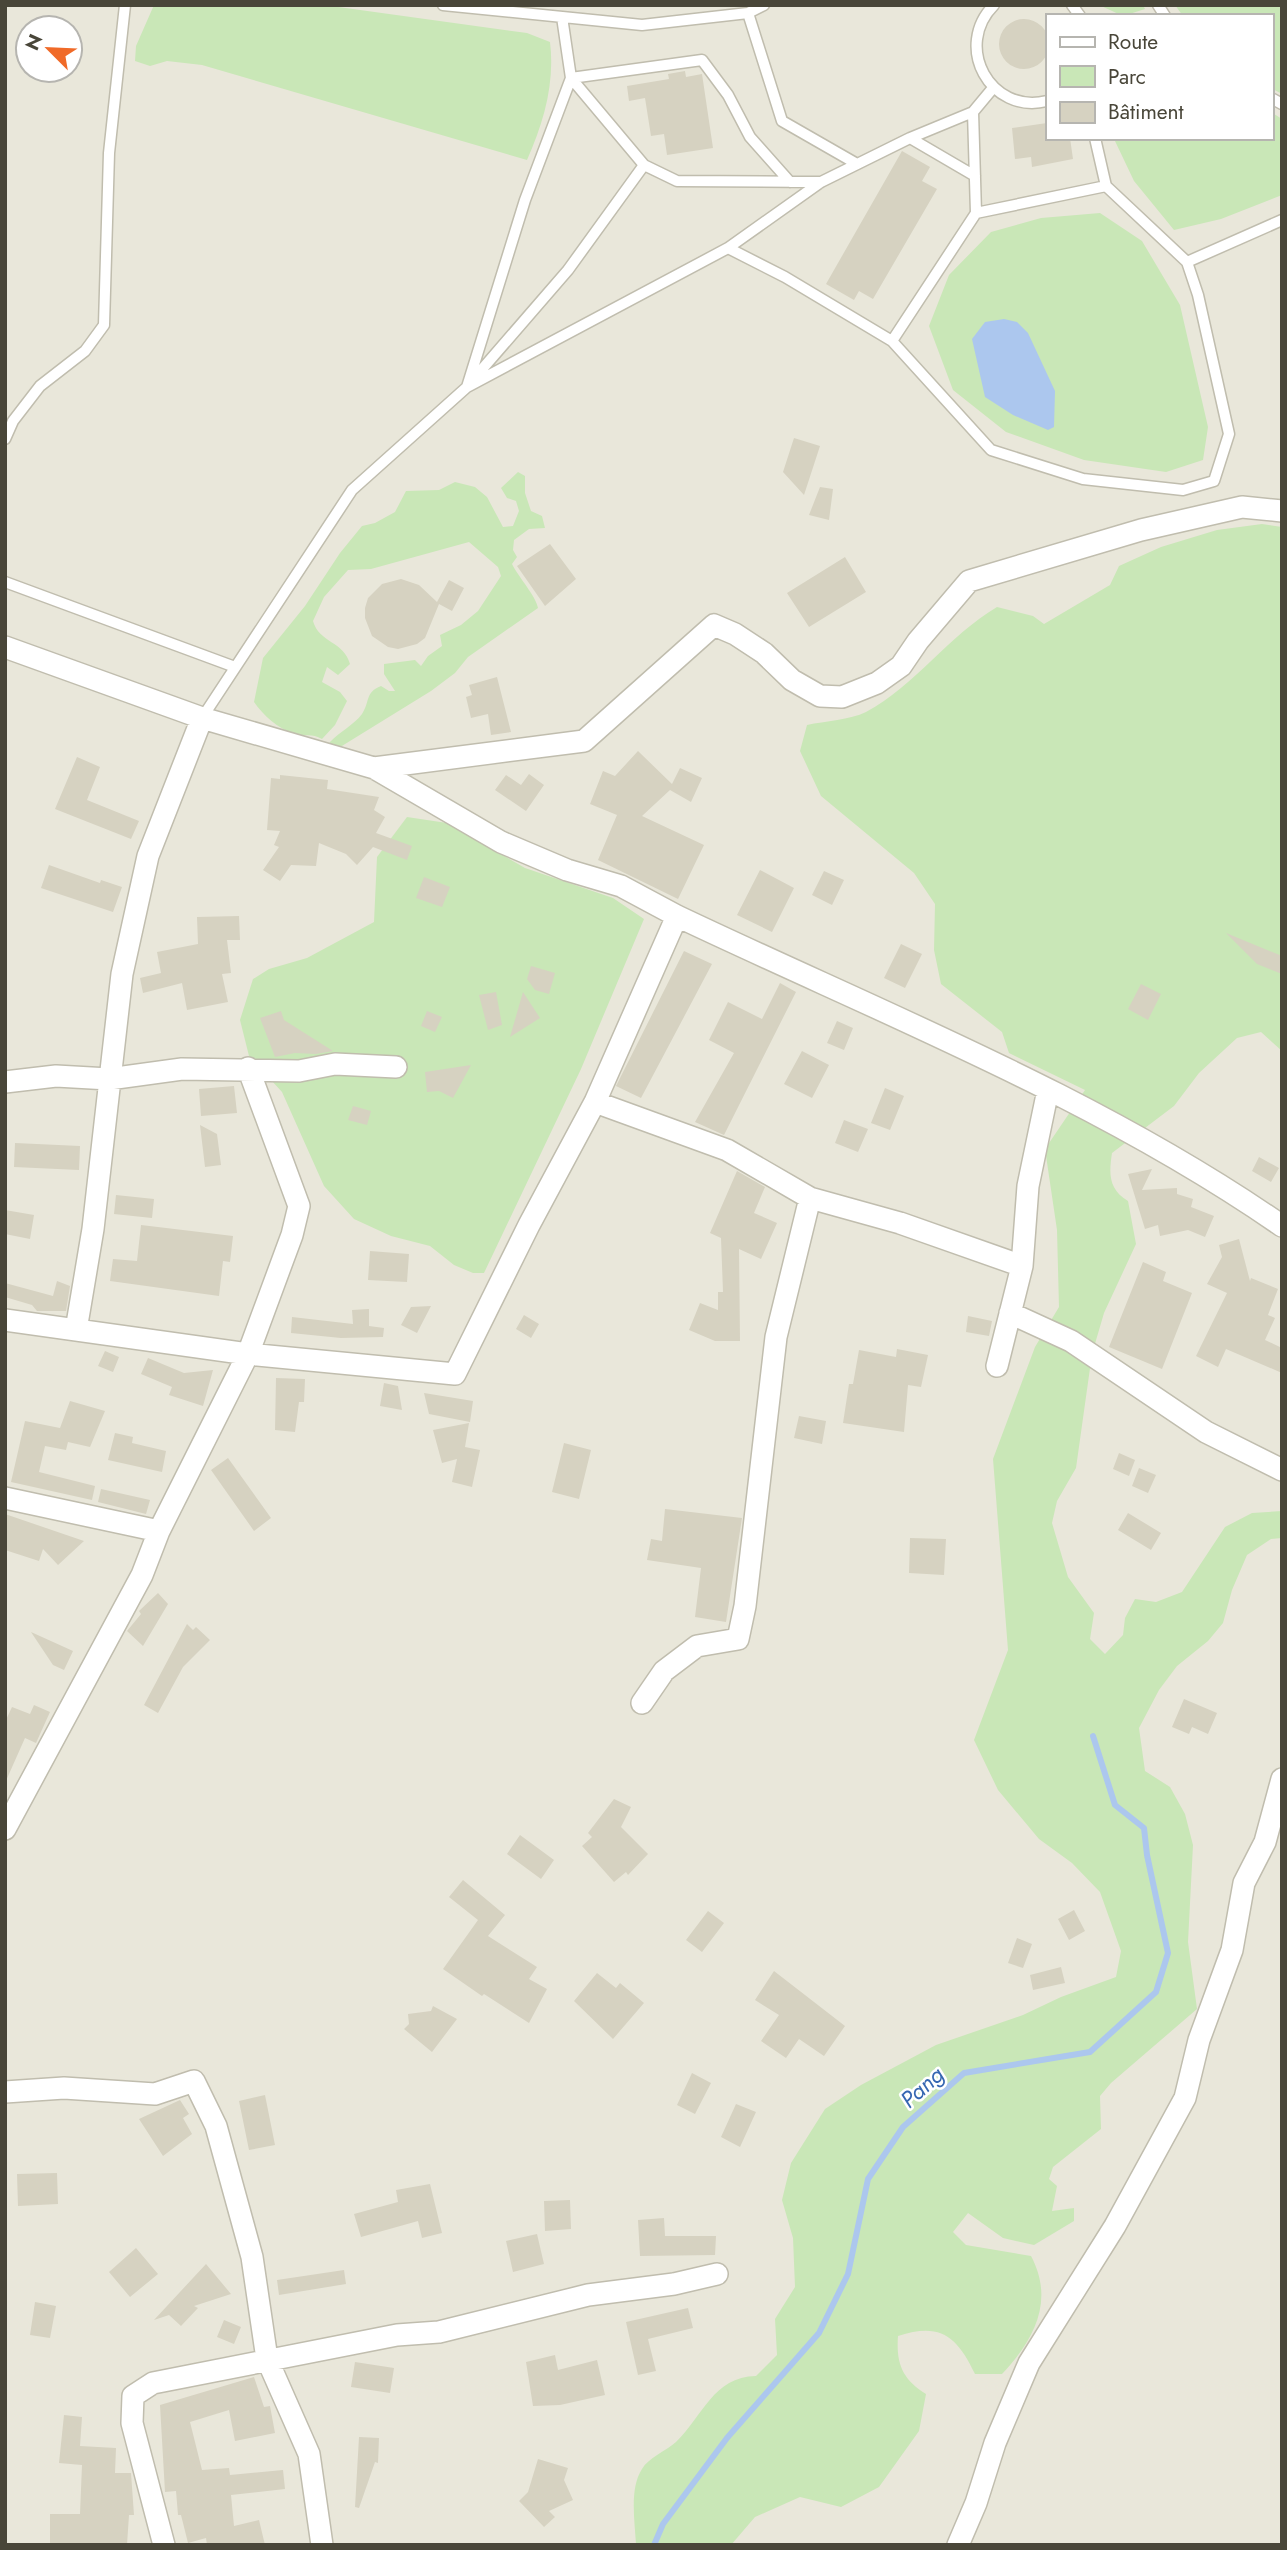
<svg xmlns="http://www.w3.org/2000/svg" width="1287" height="2550" font-family="Jost,sans-serif">
  <style>
    .residential { fill: #e9e7da; fill-rule: evenodd }
    .green { fill: #c9e7b7 }
    .water { fill: #acc7ee }
    .lines { fill: none; stroke-linecap: round; stroke-linejoin: round }
    .stream { stroke: #acc7ee; stroke-width: 6 }
    .building { fill: #d6d2c1 }
    .lane-casing { stroke: #c0bdae; stroke-width: 13 }
    .street-casing { stroke: #c0bdae; stroke-width: 24 }
    .lane { stroke: #fff; stroke-width: 10 }
    .street { stroke: #fff; stroke-width: 21 }
    .labels { text-anchor: middle; stroke-width: 5; stroke-linejoin: round; paint-order: stroke }
    .water-label { font-size: 23px; font-style: italic; fill: #3667b2; stroke: #fff }
  </style>
  <rect width="100%" height="100%" fill="#f5f4ec"/>
  <!-- residential -->
  <path class="residential" d="M5,5H1282V2545H5ZM1047,16H1271V138H1047ZM28,28H70V70H28Z"/>
  <!-- green -->
  <path class="green" d="M154,5H324L527,33L550,42C555,83 544,122 527,160L202,65L167,61L150,66L135,61L136,46Z
    M1099,5H1143L1145,9L1123,16Z
    M1175,5H1282V94L1271,88V16H1183Z
    M1271,112L1282,119V195L1221,219L1174,230L1134,181L1115,141L1114,138H1271Z
    M1100,213L1142,241L1180,305L1208,427L1203,460L1166,472L1084,460L1006,432L953,390L929,326L949,275L991,232L1041,218Z
    M518,472L525,476V493L531,511L542,516L545,528L529,529L514,540L513,550L517,557L512,564C519,578 536,596 538,608L468,657L455,673L431,691L337,749L328,746L330,742C339,732 354,725 362,714C370,702 365,692 381,686L389,691H395L384,674V664L415,660L421,666L428,656L442,646L440,635L461,625L478,611L501,576L498,567L469,542L371,569L348,570L324,597L313,621C319,643 344,641 350,664L338,675L327,667L322,682L340,692L347,701L335,725L322,739C312,733 304,737 295,734C277,728 264,716 254,702L263,658L305,606L340,553L362,526L375,523L395,512L406,491L439,490L455,482L475,487L487,497L503,527L513,526L519,511L516,501L507,498L501,488Z
    M1262,524L1282,527V1051L1261,1032L1237,1038L1199,1073L1174,1106L1112,1153C1109,1173 1108,1189 1128,1201L1136,1244L1104,1313L1092,1354L1076,1468L1057,1501L1052,1523L1068,1577L1094,1613L1090,1639L1105,1654L1123,1635L1125,1618L1135,1599L1156,1602L1182,1592L1225,1527L1252,1513L1282,1511V1538L1271,1539L1247,1555L1232,1590L1223,1623L1208,1641L1177,1666L1159,1690L1139,1728L1145,1771L1170,1787L1185,1814L1193,1845L1188,1942L1197,2009L1111,2083L1100,2096L1101,2129L1053,2167L1049,2179L1057,2186L1052,2211L1074,2208V2221L1034,2245L1003,2238L968,2213L953,2232L966,2245L1031,2256C1055,2301 1034,2340 1002,2374H975C957,2336 940,2322 898,2336C896,2363 902,2379 926,2394L919,2431L879,2487L841,2507L800,2497L755,2517L731,2545H636C635,2522 629,2489 642,2469C648,2458 666,2451 676,2442C703,2416 713,2377 756,2376L777,2355L775,2319L795,2287L793,2238L782,2200L791,2163L825,2109L861,2085L936,2045L1023,2015L1061,1997L1116,1977L1121,1951L1100,1892L1072,1863L1039,1839L998,1790L974,1740L1008,1650L993,1459L1035,1347L1059,1307L1057,1230L1045,1149L1085,1090L1009,1053L1002,1032L941,984L934,950L935,904L914,873L821,796L800,751L807,725C825,721 850,720 866,712C916,685 948,636 997,607L1033,616L1044,624L1110,585L1119,566L1161,547L1217,530Z
    M407,817L447,823L525,868L613,898L644,919L581,1069L484,1273H473L454,1265L430,1246L391,1236L354,1219L324,1186L282,1092L249,1056L240,1020L253,979L269,969L307,958L374,922L377,857Z"/>
  <!-- water -->
  <path class="water" d="M1004,319L1017,322L1028,333L1055,391L1054,427L1048,430L1013,415L985,397L972,339L985,322Z"/>
  <g class="lines">
    <!-- stream -->
    <path class="stream" d="M654,2545L663,2524L727,2438L819,2333L848,2274L868,2179L903,2127L964,2073L1090,2052L1156,1992L1168,1953L1147,1855L1144,1828L1115,1805L1093,1736"/>
  </g>
  <!-- building -->
  <path class="building" d="M999 44a25 25 0 1 1 50 0a25 25 0 1 1-50 0Z
    M685,71L686,77L702,74L713,148L667,155L664,134L651,136L645,98L629,101L627,86L669,79L668,74Z
    M1047,123V138H1070L1073,159L1032,167L1031,157L1015,159L1012,128Z
    M902,151L930,167L922,181L937,189L873,299L859,291L854,300L826,284Z
    M794,438L820,446L804,495L783,472Z
    M820,487L833,489L829,520L809,515Z
    M550,544L576,579L545,606L517,566Z
    M845,557L866,592L809,627L787,593Z
    M401,579L419,585L437,602L449,580L464,588L452,611L439,604L425,638L417,644L398,649L388,647L372,636L365,618V608L368,598L382,584Z
    M497,677L511,732L491,735L488,714L471,718L466,697L472,695L469,685Z
    M638,751L672,784L680,768L702,778L691,802L670,790L642,816L704,845L678,899L598,860L617,815L590,804L603,771L615,776Z
    M77,757L100,767L87,800L139,821L131,839L55,809Z
    M529,774L544,785L526,811L495,790L506,775L521,785Z
    M280,775L328,780L327,789L379,797L374,810L385,817L376,833L412,846L407,860L373,847L357,865L346,854L319,843L316,866L291,865L280,881L263,870L279,847L274,845L280,831L267,830L271,778L280,779Z
    M49,865L100,883L101,880L122,887L113,912L41,888Z
    M760,870L794,888L772,932L737,915Z
    M824,871L844,880L832,905L812,895Z
    M424,877L450,887L442,907L416,898Z
    M239,916L240,940H227L231,973L222,974L228,1002L187,1010L182,983L143,993L140,978L161,973L157,952L198,944L197,917Z
    M1226,933L1282,956V974L1257,964Z
    M901,944L922,954L905,988L884,978Z
    M684,951L712,964L641,1098L616,1086Z
    M531,966L555,973L549,994L535,990L527,979Z
    M780,983L796,992L724,1135L695,1122L734,1053L709,1040L728,1002L762,1019Z
    M1141,984L1161,994L1148,1020L1128,1009Z
    M496,992L502,1025L488,1030L479,995Z
    M523,992L540,1018L510,1037Z
    M281,1011L284,1020L333,1051L316,1054L295,1053L275,1057L260,1018Z
    M427,1011L442,1017L435,1032L421,1026Z
    M837,1021L853,1028L844,1050L827,1043Z
    M802,1051L829,1065L812,1098L784,1084Z
    M471,1065L453,1098L439,1091L427,1092L425,1072Z
    M234,1086L237,1113L201,1116L199,1089Z
    M885,1088L904,1096L890,1130L871,1123Z
    M353,1106L371,1111L367,1125L348,1120Z
    M844,1120L868,1129L858,1152L835,1143Z
    M200,1125L217,1134L221,1165L205,1167Z
    M15,1143L80,1146L79,1170L14,1167Z
    M1259,1157L1279,1168L1271,1182L1252,1171Z
    M1152,1169L1142,1190L1177,1188V1194L1193,1199L1191,1207L1214,1216L1205,1237L1188,1230L1160,1236L1158,1225L1145,1229L1128,1174Z
    M737,1171L765,1187L754,1213L777,1223L761,1259L739,1249L740,1341H715L689,1330L700,1303L718,1310V1292H723L721,1238L710,1233Z
    M116,1195L154,1199L152,1218L114,1214Z
    M5,1210L34,1215L30,1239L5,1234Z
    M141,1225L233,1236L230,1262L223,1261L219,1296L110,1281L113,1259L137,1261Z
    M1239,1239L1250,1281L1251,1278L1278,1289L1268,1315L1275,1318L1265,1340L1282,1348V1373L1226,1349L1218,1367L1196,1356L1227,1293L1207,1284L1222,1257L1219,1245Z
    M370,1251L409,1254L407,1282L368,1280Z
    M1143,1262L1166,1272L1163,1281L1192,1293L1162,1369L1109,1347Z
    M57,1281L70,1286L66,1311H37L32,1305L5,1297V1283L53,1296Z
    M431,1306L417,1333L401,1325L411,1307Z
    M369,1309V1326L384,1328L383,1337L341,1338L291,1333L292,1317L353,1324L352,1310Z
    M524,1315L539,1324L531,1338L516,1329Z
    M968,1316L992,1321L989,1336L966,1332Z
    M897,1349L928,1355L921,1387L908,1385L904,1432L843,1423L849,1384H853L859,1350L896,1357Z
    M105,1351L119,1357L113,1372L98,1366Z
    M148,1358L184,1373L213,1370L203,1406L169,1395L172,1387L141,1374Z
    M276,1378L305,1379L304,1402H299L295,1432L275,1430Z
    M384,1383L398,1386L402,1410L380,1406Z
    M424,1393L473,1401L470,1422L429,1414Z
    M70,1401L105,1411L90,1447L68,1442L66,1450L45,1446L39,1472L95,1486L92,1500L11,1482L25,1421L60,1428Z
    M799,1416L826,1421L822,1444L794,1438Z
    M469,1423L465,1447L480,1450L472,1487L452,1482L457,1459L442,1463L433,1430Z
    M115,1433L133,1437L132,1443L166,1451L162,1472L108,1460Z
    M564,1443L591,1450L579,1499L552,1492Z
    M1119,1453L1135,1460L1129,1476L1113,1469Z
    M228,1458L271,1518L254,1531L211,1470Z
    M1139,1468L1156,1475L1148,1493L1132,1486Z
    M101,1489L150,1500L146,1514L98,1502Z
    M665,1509L742,1518L726,1622L695,1617L701,1568L647,1560L651,1539L662,1541Z
    M1128,1513L1161,1533L1151,1550L1118,1530Z
    M5,1514L84,1541L58,1565L43,1549L39,1561L5,1550Z
    M910,1538L946,1539L944,1575L909,1573Z
    M158,1593L168,1604L143,1646L127,1631L141,1614L139,1611Z
    M187,1624L193,1630L196,1627L210,1640L183,1667L158,1713L144,1705Z
    M31,1632L73,1651L64,1670L53,1665Z
    M1184,1699L1217,1713L1208,1734L1192,1727L1189,1734L1172,1727Z
    M34,1705L50,1712L36,1743L25,1738L5,1783V1722L12,1707L30,1714Z
    M614,1799L631,1807L621,1827L648,1854L628,1875L626,1872L614,1882L582,1846L592,1837L588,1833Z
    M520,1835L554,1860L541,1879L507,1854Z
    M463,1880L505,1915L488,1936L537,1967L529,1979L547,1989L529,2023L484,1994L482,1996L443,1969L478,1920L449,1897Z
    M1074,1910L1085,1931L1069,1940L1058,1919Z
    M708,1911L724,1923L702,1952L686,1940Z
    M1017,1938L1032,1944L1023,1968L1008,1963Z
    M1061,1967L1065,1983L1033,1990L1030,1975Z
    M774,1971L845,2026L824,2056L799,2039L786,2058L761,2041L779,2015L755,2000Z
    M597,1973L616,1988L620,1983L644,2003L613,2039L574,2001Z
    M433,2006L457,2019L432,2052L404,2029L409,2024L408,2014L431,2011Z
    M692,2073L711,2083L695,2114L677,2105Z
    M265,2095L275,2145L249,2150L239,2101Z
    M180,2100L189,2114L183,2118L192,2134L163,2156L139,2119Z
    M736,2104L756,2112L740,2147L721,2137Z
    M57,2173L58,2204L18,2206L17,2174Z
    M430,2184L442,2233L422,2238L418,2221L361,2237L354,2214L398,2202L396,2190Z
    M570,2200L571,2229L545,2231L544,2201Z
    M664,2218L665,2236H716L715,2255L640,2256L638,2220Z
    M537,2234L544,2264L513,2272L506,2241Z
    M136,2248L158,2274L130,2297L109,2272Z
    M206,2264L231,2294L194,2306L198,2308L181,2326L169,2315L154,2320Z
    M344,2270L346,2284L279,2295L277,2280Z
    M35,2302L56,2306L50,2338L30,2335Z
    M688,2308L693,2328L648,2339L656,2371L638,2375L626,2322Z
    M224,2320L241,2327L234,2344L217,2337Z
    M555,2355L558,2370L597,2360L605,2395L560,2405L533,2406L526,2362Z
    M355,2362L394,2368L390,2393L351,2387Z
    M254,2377L264,2407L270,2406L275,2433L235,2441L229,2410L190,2422L202,2470L229,2468L230,2475L283,2470L285,2489L231,2495L234,2526L259,2520L265,2545H207L206,2538L188,2543L181,2515H178L176,2491L165,2492L160,2405Z
    M64,2415L82,2417L80,2446L116,2448L115,2473H131L134,2515H129L127,2545L50,2543V2514H80L82,2465L59,2463Z
    M359,2437L379,2438L378,2463L375,2462L359,2508L355,2507Z
    M538,2459L568,2468L564,2480L573,2500L549,2511L555,2517L544,2527L519,2501L528,2492Z"/>
  <g class="lines">
    <!-- lane casing -->
    <g class="lane-casing">
      <path id="lane" d="M443,5L642,25L748,13L764,5
        M994,5C953,46 990,115 1047,101
        M1072,5L1080,16
        M1158,5L1165,16
        M748,13L782,121L857,164
        M1271,98L1282,104
        M973,112L976,213
        M910,138L975,176
        M790,182L750,137L728,95L702,60L571,78L644,165L677,181L821,182
        M728,248L785,277L892,341L991,450L1083,479L1183,490L1214,481L1229,434L1198,295L1187,262L1106,186L1095,138
        M1187,262L1282,220
        M892,341L976,213L1106,186
        M471,382L568,270L644,165
        M467,387L728,248L821,182L910,138L973,112L993,88
        M5,439L13,421L40,386L85,351L104,325L109,153L125,5
        M5,582L235,667
        M202,718L352,490L467,387L525,200L571,78L562,17"/>
    </g>
    <!-- street casing -->
    <g class="street-casing">
      <path id="street" d="M5,647L202,718L374,768L501,842L567,870L621,886L677,916C881,1013 1096,1097 1282,1226
        M374,768L584,741L714,625L735,634L764,653L792,680L820,696L842,697L877,683L901,666L918,641L969,581L1141,530L1242,507L1282,511
        M5,1082L56,1076L109,1079L182,1069L299,1071L335,1064L396,1067
        M595,1102L727,1150L810,1198L900,1223L1022,1266
        M1010,1313L1071,1341L1206,1432L1282,1470
        M5,1320L248,1354L455,1374L529,1225L595,1102L677,916
        M76,1330L93,1229L122,974L148,856L202,718
        M997,1366L1022,1266L1028,1186L1048,1090
        M5,1498L159,1531
        M642,1703L664,1671L697,1646L738,1639L745,1606L776,1337L810,1198
        M5,1829L142,1575L159,1531L248,1354L292,1235L299,1206L248,1068
        M5,2092L64,2088L155,2094L194,2081L216,2126L252,2257L267,2359L309,2454L322,2545
        M164,2545L132,2423L133,2396L153,2383L397,2335L439,2332L588,2295L674,2284L717,2274
        M958,2545L976,2503L995,2443L1029,2363L1115,2226L1185,2098L1199,2040L1232,1950L1244,1883L1265,1842L1282,1779"/>
    </g>
    <!-- lane -->
    <use href="#lane" class="lane"/>
    <!-- street -->
    <use href="#street" class="street"/>
  </g>
  <g class="labels">
    <!-- water labels -->
    <g class="water-label">
      <text transform="translate(922 2087) rotate(-42)" y="8">Pang</text>
    </g>
  </g>
  <!-- border -->
  <rect width="1287" height="2550" fill="none" stroke="#494639" stroke-width="14"/>
  <!-- legend -->
  <rect x="1046" y="14" width="228" height="126" fill="#ffffff" stroke="#b6b5b0" stroke-width="2"/>
  <rect x="1060" y="37" width="35" height="10" fill="#ffffff" stroke="#b6b5b0" stroke-width="2"/>
  <text x="1108" y="49" font-size="21" fill="#494639">Route</text>
  <rect x="1060" y="66" width="35" height="21" fill="#c9e7b7" stroke="#b6b5b0" stroke-width="2"/>
  <text x="1108" y="84" font-size="21" fill="#494639">Parc</text>
  <rect x="1060" y="102" width="35" height="21" fill="#d6d2c1" stroke="#b6b5b0" stroke-width="2"/>
  <text x="1108" y="119" font-size="21" fill="#494639">Bâtiment</text>
  <!-- north arrow -->
  <g transform="translate(49 49) rotate(294)"><circle r="33" fill="#ffffff" stroke="#b6b5b0" stroke-width="2"/>
  <path d="M0-5L12 26L0 18L-12 26Z" fill="#f06a28"/>
  <text y="-10" font-size="19" font-weight="bold" text-anchor="middle" fill="#494639">N</text>
  </g>
</svg>
